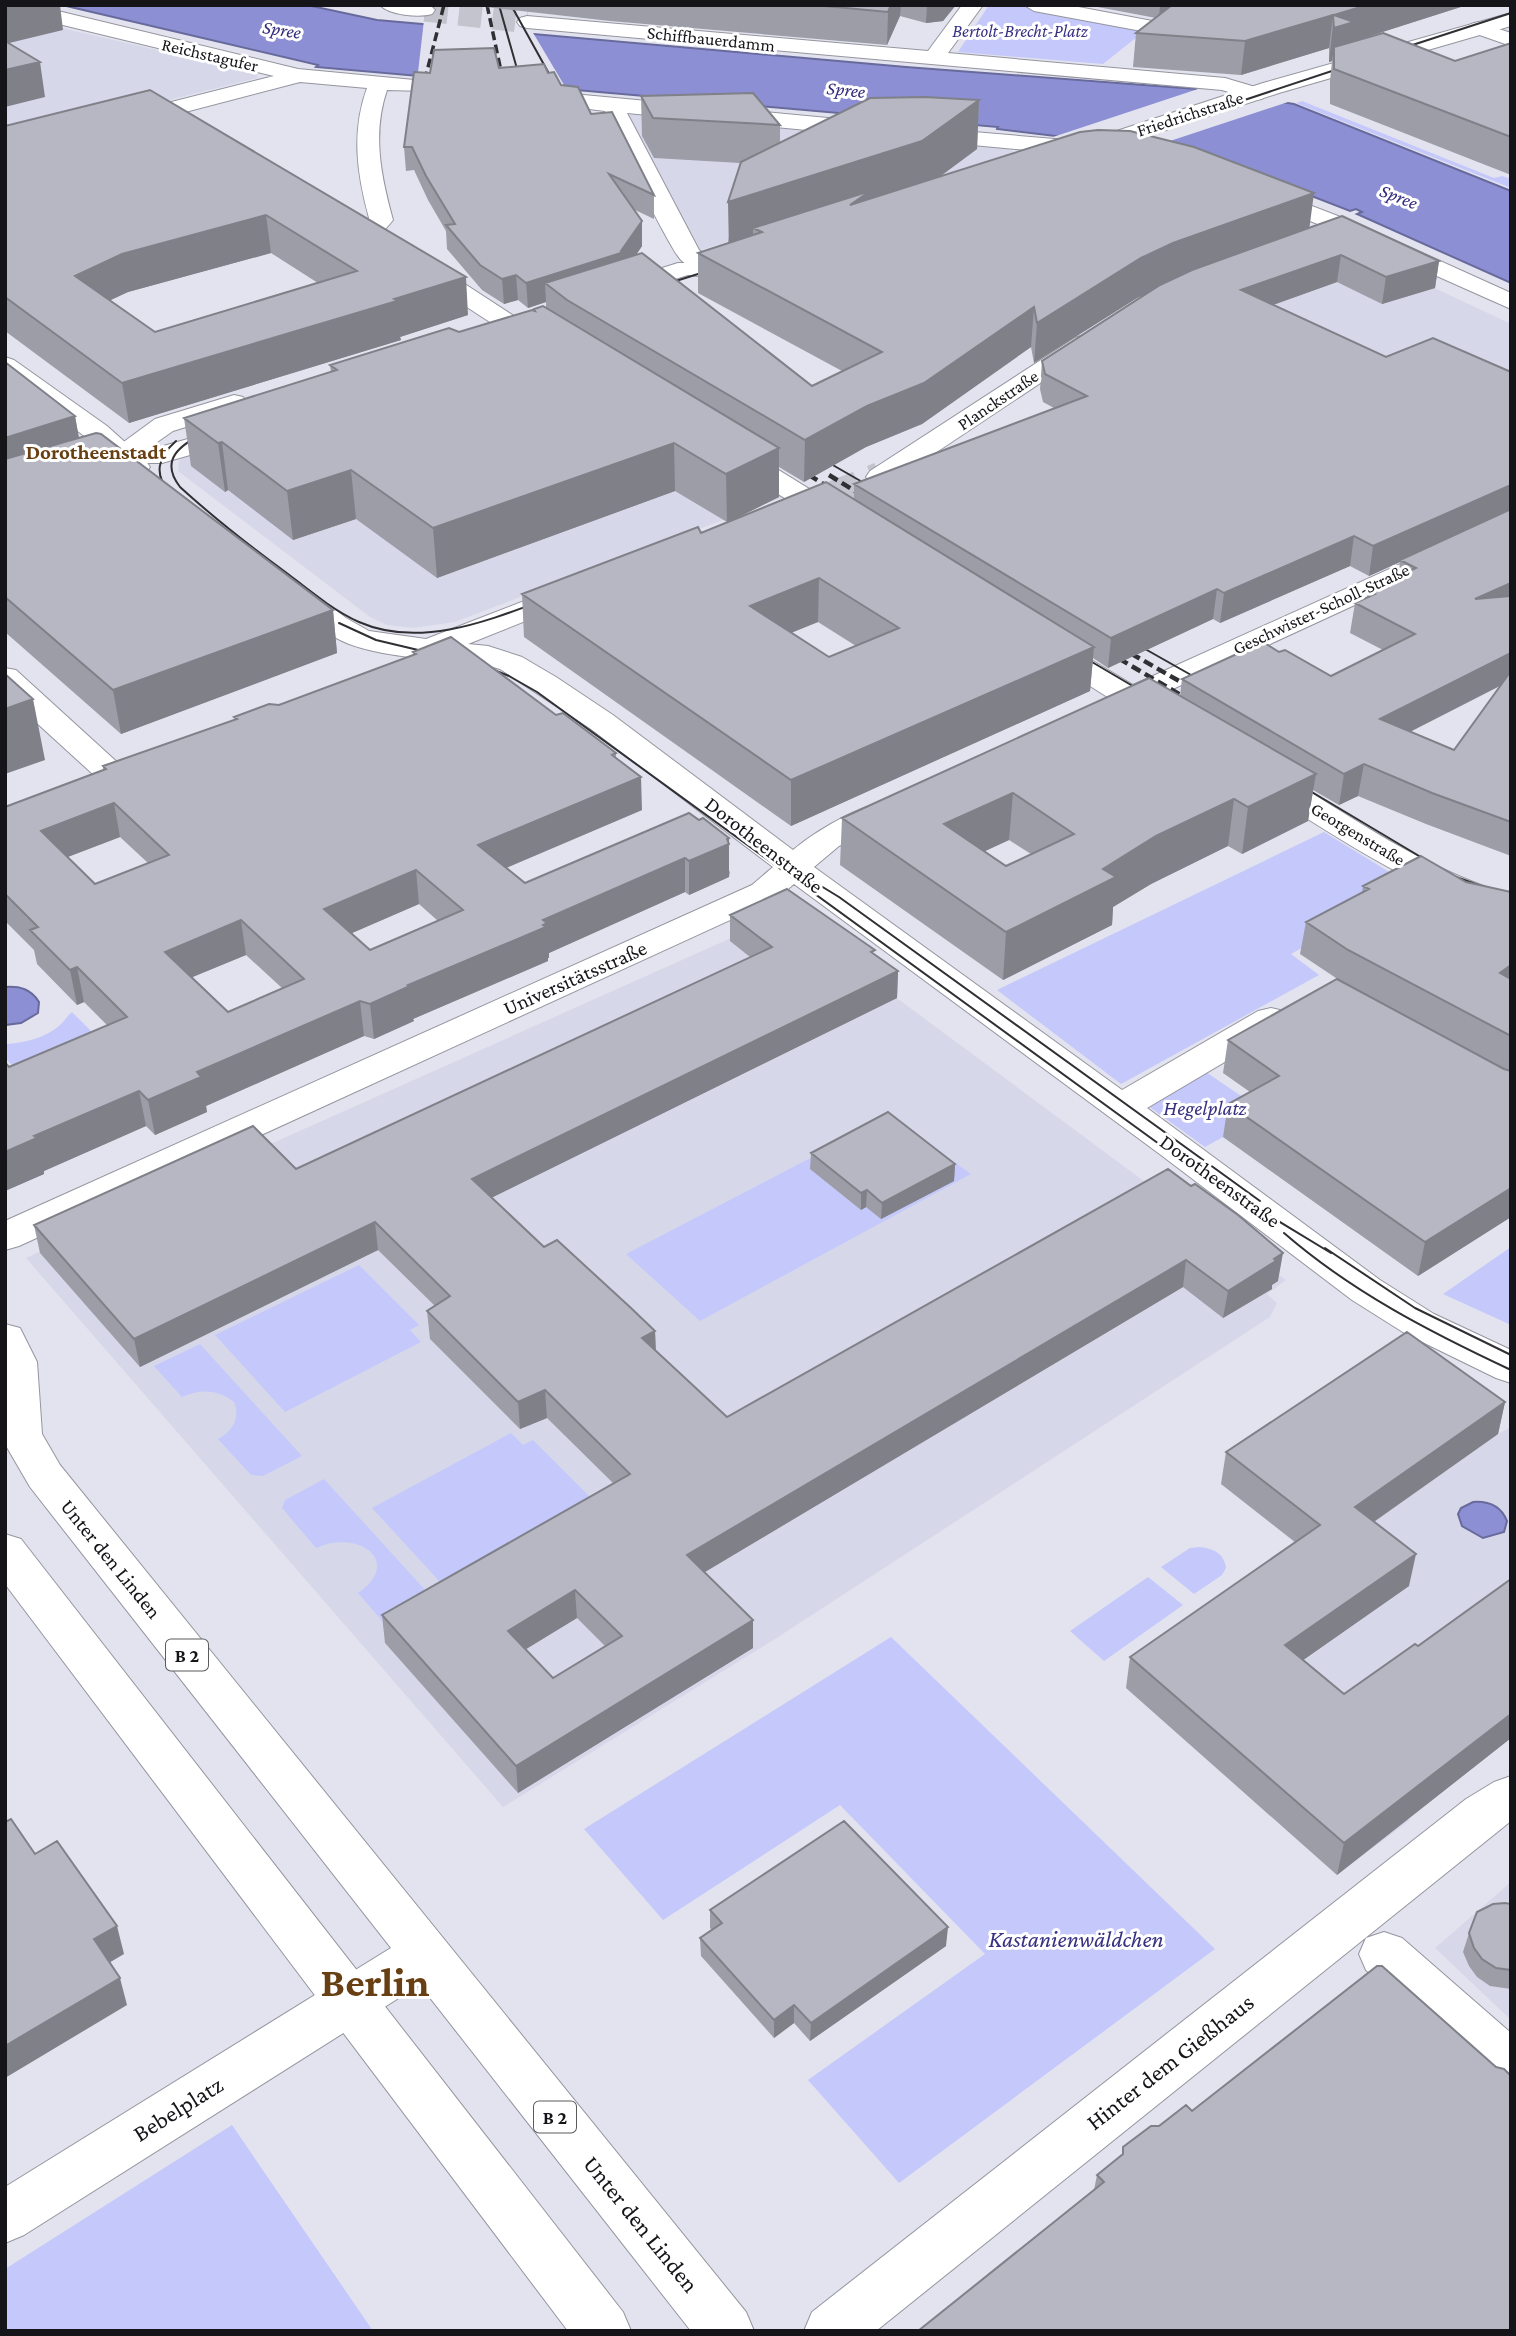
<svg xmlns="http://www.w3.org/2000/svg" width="1516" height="2336" font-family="'Crimson Pro',serif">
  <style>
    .built { fill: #d6d8ea }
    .green { fill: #c5c8fb }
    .water { fill: #8c8fd4; stroke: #686a9c; stroke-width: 2 }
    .pier { fill: #e2e3ee }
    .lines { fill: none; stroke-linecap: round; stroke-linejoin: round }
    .minor-tunnel-far1 { stroke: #c3c4ce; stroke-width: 23; stroke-dasharray: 23 11; stroke-linecap: butt }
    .minor-tunnel { stroke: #c3c4ce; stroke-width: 30; stroke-dasharray: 30 15; stroke-linecap: butt }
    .minor-casing { stroke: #94959f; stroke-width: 2 }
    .major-casing { stroke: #94959f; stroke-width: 2 }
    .minor { fill: #fff; fill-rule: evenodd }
    .major { fill: #fff; fill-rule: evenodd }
    .tram { stroke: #2f2f34; stroke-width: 2 }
    .rail-far1 { stroke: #2f2f34; stroke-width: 3.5; stroke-dasharray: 9 4.5; stroke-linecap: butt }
    .rail { stroke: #2f2f34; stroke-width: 4.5; stroke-dasharray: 10 5; stroke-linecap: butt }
    .wall { fill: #9d9da7; fill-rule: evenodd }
    .shaded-wall { fill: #7f8088 }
    .building { fill: #b6b7c2; stroke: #7f8088; stroke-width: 2; fill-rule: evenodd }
    .labels { text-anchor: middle; stroke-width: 6; stroke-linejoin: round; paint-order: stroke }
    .far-park-label { font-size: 18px; font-style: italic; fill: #373182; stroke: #fff }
    .far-street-label { font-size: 18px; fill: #151519; stroke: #fff }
    .far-water-label { font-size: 19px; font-style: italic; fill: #322b7c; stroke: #fff }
    .shield { fill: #fff; stroke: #5b5b5e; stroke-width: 2 }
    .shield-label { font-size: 19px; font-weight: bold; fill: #151519 }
    .far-quarter-label { font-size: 21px; font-weight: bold; fill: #673f12; stroke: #fff }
    .street-label { font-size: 21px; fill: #151519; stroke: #fff }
    .park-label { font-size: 21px; font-style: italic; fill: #373182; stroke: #fff }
    .near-park-label { font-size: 24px; font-style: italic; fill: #373182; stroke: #fff }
    .near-street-label { font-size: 24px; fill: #151519; stroke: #fff }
    .near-town-label { font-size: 42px; font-weight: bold; fill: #673f12; stroke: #fff }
  </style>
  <rect width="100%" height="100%" fill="#e2e3ee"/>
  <!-- built -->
  <path class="built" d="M5,15L257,73V78L5,141Z
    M637,113L1003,147L1017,153L694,252L623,117Z
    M1257,277L1424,283L1511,324V497L1196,298Z
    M529,340L783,497L455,622L413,628L387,625L370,617L178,471L179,461L187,454Z
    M787,913L871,979L1164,1196L1191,1211L1286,1280L1267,1294L1277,1303L1270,1317L775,1639L503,1807L26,1258L275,1142Z
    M1511,1427V1738L1408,1817L1410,1820L1337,1875L1126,1688L1313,1557L1221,1484L1498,1434Z
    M1511,1882V2020L1435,1948Z"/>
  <!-- green -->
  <path class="green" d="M989,5H1017L1147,29L1103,64L958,52Z
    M1302,101L1494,178L1502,176L1511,179V188L1296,103Z
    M1324,832L1412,886L1291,954L1319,975L1121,1084L997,990Z
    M72,1012L101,1041L23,1076L5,1058V1044C24,1043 46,1038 60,1025C65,1021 67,1016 72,1012Z
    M1203,1070L1266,1113L1205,1147L1144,1103Z
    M891,1116L971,1174L700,1321L626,1254Z
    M1511,1247V1325L1443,1294Z
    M359,1265L419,1325L410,1330L421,1342L285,1412L215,1335Z
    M200,1344L302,1456L263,1476L251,1475L218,1439C232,1431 241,1418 234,1402C218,1389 200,1389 182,1397L154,1366Z
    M511,1433L523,1445L533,1440L602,1509L452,1595L372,1508Z
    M324,1479L437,1603L391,1631L358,1593C404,1561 358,1529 316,1548L282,1508L285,1500Z
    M1200,1547C1214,1549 1224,1553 1226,1568L1222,1575L1194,1594L1161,1567L1190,1548Z
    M1148,1577L1183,1605L1104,1661L1070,1631Z
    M891,1637L1215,1949L899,2183L808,2080L985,1954L840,1805L663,1920L584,1829Z
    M232,2125L373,2331H5V2269Z"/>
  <!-- water -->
  <path class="water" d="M62,5H307L377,20L906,67L1196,89L1294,104L1511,191V283L1357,214L1362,212L1356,209L1350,211L1232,165L1172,150L997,129L998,127L316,67L318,65Z
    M5,987C20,986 31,989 39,1002L38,1013L21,1023L5,1025Z
    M1473,1502C1488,1501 1501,1506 1507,1521L1504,1532L1483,1538L1462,1526L1458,1514L1461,1508Z"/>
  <!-- pier -->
  <path class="pier" d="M424,20L532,31L570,95L417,81Z
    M1204,87L1291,101L1167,142L1168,153L1050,138Z"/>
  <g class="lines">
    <!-- minor-tunnel-far1 -->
    <path class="minor-tunnel-far1" d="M425,10L527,22"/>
    <!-- minor-tunnel -->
    <path class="minor-tunnel" d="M831,497L880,477"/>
    <!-- minor casing -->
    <g class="minor-casing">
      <path id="minor" d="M5,5H33L298,69L425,81L428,86L425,91L387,90C372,134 381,176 393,220C384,232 372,242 357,238L353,233L369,218C357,174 351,132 367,88L300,82L128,127L120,125L117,120L120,115L274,76L5,11Z
        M380,5H430L435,10L432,14C419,18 389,15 380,5Z
        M962,5H983L948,53L1225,78L1262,89L1265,94L1262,99L1254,100L1222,90L527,28L520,26L517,22L520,18L527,16L928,51Z
        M1024,5H1068L1163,23L1170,25L1173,29L1170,33L1163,35L1034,11Z
        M1478,22L1511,33V46L1471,32L1468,28L1471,24Z
        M573,94L870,122L878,124L881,129L878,134L870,136L627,113L699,250L723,269L720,274C705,278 692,270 681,260C671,251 609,126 605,111L565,106L562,101L565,96Z
        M927,128L1090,142L1098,144L1101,149L1098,154L1090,156L919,140L916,135L919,130Z
        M1263,187L1356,223L1511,293V309L1340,233L1255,199L1251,194L1255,189Z
        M422,260L431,262L517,318L521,323L517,328L508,331L499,328L413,272L410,267L413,262Z
        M1084,335L1093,338L1097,343L1093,348L890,483L880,485L870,483L866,477L870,471L1075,338Z
        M5,357L14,360L107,426L146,461L150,467L146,473L136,475L126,473L87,438L5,377Z
        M733,446L743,448L853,516L857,522L853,528L843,531L833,528L723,460L719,454L723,448Z
        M1511,514V533L1177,687L1154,699L1164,708L1159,715L1148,717L1131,711L1113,717L1102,715L1097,708L1109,698L1036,652L1032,646L1036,640L1047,637L1058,640L1133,685Z
        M293,583L303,586L346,618L369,631L426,639L563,586L573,583L583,586L588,592L583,598L468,644L488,646L522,657L556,677L613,715L793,850C816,831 871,796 902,803L906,810L902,817L839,846L814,867L1122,1090L1258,1011L1271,1008L1284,1011L1289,1019L1284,1027L1147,1108L1380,1280L1434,1314L1511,1350V1383L1496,1378L1406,1334L1352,1300L1161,1155L794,884L776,899L19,1246L5,1250V1221L752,885L773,867L591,729L500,669L483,664C440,659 391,659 349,644C325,635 303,614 283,598L278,592L283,586Z
        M5,668L16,670L118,763L123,770L118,777L107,780L96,777L5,694Z
        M1265,768L1276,771C1352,817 1425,870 1511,895V916C1415,893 1336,836 1254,785L1249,778L1254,771Z
        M1511,1776V1821L876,2331H804L812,2312L1466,1799L1494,1782Z
        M425,1932L443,1938L450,1954L443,1970L24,2235L5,2243V2187L407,1938Z
        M1384,1932L1402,1938L1511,2033V2089L1492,2083L1366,1970L1359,1954L1366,1938Z"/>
    </g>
    <!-- major casing -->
    <g class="major-casing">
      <path id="major" d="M1511,13V26L1279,93L1093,154H1077L1074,149L1077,144L1263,83Z
        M748,250L757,252L760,257L757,262L709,277L688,275L617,297L608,295L605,290L608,285L678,263H707Z
        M234,395L243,397L247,403L243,409L173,431L150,447H160L236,425L246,427L249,433L246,439L162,463H126L115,466L105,464L101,458L105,452L114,449L155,419Z
        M5,1324L20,1328L37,1362L42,1434L60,1465L746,2312L754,2331H691L30,1487L5,1444Z
        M5,1534L21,1539L623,2312L631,2331H568L5,1584Z"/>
    </g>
    <!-- minor -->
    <use href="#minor" class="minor"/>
    <!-- major -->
    <use href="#major" class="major"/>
    <!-- tram -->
    <path class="tram" d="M499,5L521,83
      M511,5L558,90
      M1394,51L1511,13
      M1124,140L1350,65
      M660,286L717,268
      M204,433C180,445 159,460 180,487C214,518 251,547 288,574C310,591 334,611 359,622C418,648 485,622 541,601
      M817,456L878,491
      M170,493C153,474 158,457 176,441
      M339,623L376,640L435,654
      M1131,641L1207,684
      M1075,652L1148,695
      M476,663L509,676L537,692L1199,1173L1331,1253
      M1295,782L1451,875L1511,897
      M798,872L839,897L1260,1201
      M1284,1233C1352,1292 1430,1332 1511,1370
      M1325,1248L1415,1308L1511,1355"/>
    <!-- rail-far1 -->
    <path class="rail-far1" d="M487,5L504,85
      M425,94L426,75L444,5"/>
    <!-- rail -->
    <path class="rail" d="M796,467L838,493
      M829,475L871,501
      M1118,646L1200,693
      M1106,651L1196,704"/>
  </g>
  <!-- wall -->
  <path class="wall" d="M468,5H956L943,21L926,23L900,16L887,45L610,21Z
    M1087,5H1467L1351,42L1455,61L1511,43V175L1330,104V81L1332,61L1329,62V48L1241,75L1133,67L1136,33L1156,18Z
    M499,68L548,73L591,114L654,195V219L633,209L642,221V246L636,255L812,386L842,371L698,293V253L728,243L740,163L654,158L642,136L641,96L780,125V142L979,100L977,149L941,176L1309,228L1439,261L1435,288L1382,304L1337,282L1273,305L1386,357L1511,372V856L1426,824L1358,796L1339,805L1313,790L1308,821L1242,854L1228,846L1151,884L1113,907L1112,925L1003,980L840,865L842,818L1180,696L1182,679L1279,652L1331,676L1383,650L1350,633L1355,603L1367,597L1368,590L1398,576L1400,562L1369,576L1350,566L1220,623L1213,619L1108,668L1093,658L1090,691L791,826L524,637L522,594L701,533L727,522L675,491L437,578L356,519L293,540L228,490L225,492L191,466L184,418L331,372L330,365L546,309V302L528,308L518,300L504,304L482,290L447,249L446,231L428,200L414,170L406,171L404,147L430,73ZM1150,292L1042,361L1040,389L1043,402L1054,408L854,484V500L730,521L779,497V467L804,482L866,447L922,424L1031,347L1034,363L1137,298ZM818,622L856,646L829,657L791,633ZM1500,686L1454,750L1410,732ZM1009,840L1031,854L1006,866L985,851Z
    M150,90L468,315L400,337L401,340L129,423L5,331V126ZM271,253L318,283L155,332L110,300L128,292Z
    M5,362L75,416L79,438L333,610L337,653L121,734L5,632Z
    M413,652L556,715L616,753V758L642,810L506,868L525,883L689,813L730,872L729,877L689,895L685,892L549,953V958H548V961L413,1019L414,1021L374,1039L364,1036L206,1106L207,1112L155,1135L146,1126L44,1171V1174L5,1191V1062L9,1067L107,1025L84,1002L77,1005L37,964L34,950L5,921V807L103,770V766L235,720L234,717L279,705L413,655ZM120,837L148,863L95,884L67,857ZM419,904L438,921L370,950L352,933ZM246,955L282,988L228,1012L192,977Z
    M1466,882L1511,892V1217L1418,1276L1223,1137L1228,1104L1250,1092L1223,1073L1228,1040L1342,982L1300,954L1306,922L1362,893L1363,886Z
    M730,915L875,954L898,971L897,998L492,1197L544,1247L655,1331L656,1352L727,1417L1168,1169L1278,1281L1272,1285V1289L1223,1318L1183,1287L705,1572L753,1620V1648L518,1793L385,1643L382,1615L613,1483L547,1418L520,1429L430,1339L427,1311L435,1306L378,1250L140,1367L40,1253L34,1225L296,1169L750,957L730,941ZM577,1618L605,1646L553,1678L525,1649Z
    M811,1153L955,1164L954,1181L881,1219L866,1207L861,1210L810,1169Z
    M1505,1402L1498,1434L1374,1522L1409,1586L1303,1660L1344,1694L1418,1646L1511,1579V1738L1337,1875L1126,1688L1130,1657L1295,1542L1221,1484L1226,1452Z
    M1511,1904V1989L1490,1986L1477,1977L1469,1966L1463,1952L1469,1933Z
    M710,1910L946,1946L810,2041L794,2023L774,2038L701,1956L700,1938L712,1930L710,1928Z
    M1192,2111L1094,2190L1097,2175L1122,2155L1123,2147L1159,2126Z"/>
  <!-- shaded-wall -->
  <path class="shaded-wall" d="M19,5H60L63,30L5,44V8Z
    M891,5H901L900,16L887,45L888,12Z
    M927,5H956L943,21L926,23Z
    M1160,5H1175L1159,18Z
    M1367,5H1467L1351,42L1349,56L1334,47L1332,61L1329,62L1334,15Z
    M1333,15L1329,48L1241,75L1245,41Z
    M40,62L45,97L5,107V70Z
    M979,100L977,149L920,191L762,232L753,228V245L729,253L728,202Z
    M1314,193L1309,231L1169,283L1137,298L1034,363L1037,323L1141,258L1173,243Z
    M266,215L271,253L128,292L81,314L75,276L122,254Z
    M642,221V246L624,273L545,283L546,302L528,308L526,283L621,251Z
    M1341,255L1337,282L1237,318L1241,290Z
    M1439,261L1435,288L1382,304L1386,277Z
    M516,275L518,300L504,304L502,279Z
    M466,277L468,315L400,337L401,340L129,423L122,383Z
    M1034,307L1031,347L922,424L866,447L804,482L805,440Z
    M75,416L82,456L5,481V438Z
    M222,442L228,490L225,492L218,443Z
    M674,443L675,491L437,578L433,528Z
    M779,448V497L727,523L726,474Z
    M351,470L356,519L293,540L287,491Z
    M1511,485L1510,512L1400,560V562L1369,576L1373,546Z
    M1354,536L1350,566L1220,623L1224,593Z
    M819,578L818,622L750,649V606Z
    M1511,583V611L1475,599Z
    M1217,589L1213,619L1108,668L1111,638Z
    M333,610L337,653L121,734L113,690Z
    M1094,647L1090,691L791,826V780Z
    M1511,653V680L1374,750L1380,719Z
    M33,699L45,760L5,774V709Z
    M1364,764L1358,796L1339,805L1344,774Z
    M1316,774L1308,821L1242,854L1248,807Z
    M641,777L642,810L480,879L478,845Z
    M1013,793L1009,840L942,871L944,824Z
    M1234,799L1228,846L1151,884L1113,907L1112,925L1003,980L1006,932L1156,836Z
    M114,803L120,837L47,865L41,831Z
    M729,838V877L689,895V861Z
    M685,858V892L549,953V958H548V961L413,1019L414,1021L374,1039L370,1004L408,985L543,920Z
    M416,870L419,904L329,943L324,909Z
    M241,920L246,955L171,986L165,952Z
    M1511,965V993L1500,973Z
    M77,967L84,1002L77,1005L70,970Z
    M898,971L897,998L475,1206L472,1179Z
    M360,1001L364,1036L206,1106L207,1112L155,1135L148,1100L197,1072Z
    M139,1091L146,1126L44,1171V1174L5,1191V1152L34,1136Z
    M955,1164L954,1181L881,1219L882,1203Z
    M1511,1188V1217L1418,1276L1425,1242Z
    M867,1190L866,1207L861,1210V1193Z
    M375,1222L378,1250L140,1367L134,1339Z
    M1283,1253L1278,1281L1272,1285V1289L1223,1318L1228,1291Z
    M1186,1260L1183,1287L688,1582L687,1555Z
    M655,1331L656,1359L642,1338Z
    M545,1390L547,1418L520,1429L518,1402Z
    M1505,1402L1498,1434L1349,1539L1355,1507Z
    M1416,1554L1409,1586L1279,1677L1285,1645Z
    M575,1590L577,1618L510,1659L508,1631Z
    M753,1620V1648L518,1793L516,1766Z
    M1511,1714V1738L1337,1875L1344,1843Z
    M117,1926L124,1954L102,1967L94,1939Z
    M948,1927L946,1946L810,2041L811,2023Z
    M120,1978L127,2005L5,2078V2046Z
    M794,2005V2023L774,2038V2020Z"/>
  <!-- building -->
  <path class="building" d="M5,5H19L5,8Z
    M814,5H891L888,12Z
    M1172,5H1367L1334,15L1354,22L1334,28L1333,15L1245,41L1136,33Z
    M1383,33L1455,61L1511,43V137L1334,69V47Z
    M5,41L40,62L5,70Z
    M494,48L499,68L544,64L548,73L554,72L561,85L578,87L591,114L612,112L654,195L609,174L642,221L621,251L624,252L526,283L516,275L502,279L480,265L446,225L455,224L426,176L412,147H404L414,72L430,73L434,50Z
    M150,90L466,277L394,299L397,301L122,383L5,297V126ZM266,215L357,271L155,332L75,276L122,254Z
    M753,93L780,125L653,118L641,96Z
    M925,97L979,100L922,141L728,202L741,162L870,98Z
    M1098,130L1130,131L1194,147L1314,193L1173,243L1141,258L1037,323L1034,307L924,383L867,406L805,440L567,300L545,283L642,253L812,386L882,352L698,253L762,232L753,228L870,191L850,205L1080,132Z
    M1342,216L1439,261L1386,277L1341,255L1241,290L1386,357L1433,338L1511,372V485L1373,546L1354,536L1224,593L1217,589L1111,638L854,484L1087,396L1045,374L1042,361L1160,285L1192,270Z
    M543,306L779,448L726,474L674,443L433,528L351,470L287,491L222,442L218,443L184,418L337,370L330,365L449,328L459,332L532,310L535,311L534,309Z
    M5,362L75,416L5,438Z
    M96,433L101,434L333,610L113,690L5,597V459Z
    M826,482L1094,647L791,780L522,594L698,527L701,533ZM819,578L899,628L829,657L750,606Z
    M1511,509V583L1475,599L1511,596V653L1380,719L1454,750L1511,671V822L1432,793L1364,764L1344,774L1182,679L1263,642L1279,652L1285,650L1331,676L1415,634L1355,603L1375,594L1368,590L1416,568L1400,560Z
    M451,637L556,715L563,713L616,753L612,755L641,777L478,845L525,883L689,813L699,820L703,818L729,838L727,839L729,844L689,861L685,858L543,920L547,923L543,925L546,927L408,985L410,986L370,1004L360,1001L197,1072L201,1077L148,1100L139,1091L34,1136L37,1138L5,1152V1062L9,1067L127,1017L77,967L70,970L30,930L38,927L5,894V807L106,769L103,766L237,719L234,717L269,704L279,705L416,654L413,652ZM114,803L169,855L95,884L41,831ZM416,870L463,910L370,950L324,909ZM241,920L304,979L228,1012L165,952Z
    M5,674L33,699L5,709Z
    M1149,678L1316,774L1248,807L1234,799L1156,836L1103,869L1116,877L1006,932L842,818ZM1013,793L1074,834L1006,866L944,824Z
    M1421,856L1466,882L1511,892V965L1500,973L1511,979V1036L1348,950L1306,922L1369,889L1363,886Z
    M787,889L875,950L871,952L898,971L472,1179L544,1247L557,1240L631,1308L655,1331L642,1338L727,1417L1168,1169L1191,1186L1195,1184L1238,1215L1283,1253L1274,1259L1276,1261L1228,1291L1186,1260L687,1555L753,1620L516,1766L382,1615L630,1474L545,1390L518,1402L427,1311L450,1296L375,1222L134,1339L34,1225L253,1126L296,1169L772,947L730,915ZM575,1590L622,1636L553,1678L508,1631Z
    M1337,979L1504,1069L1511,1071V1188L1425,1242L1228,1104L1279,1076L1228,1040Z
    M888,1112L955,1164L882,1203L867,1190L861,1193L811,1153Z
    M1407,1332L1505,1402L1355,1507L1416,1554L1285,1645L1344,1694L1415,1644L1418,1646L1511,1579V1714L1344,1843L1130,1657L1320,1525L1226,1452Z
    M11,1819L35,1854L57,1841L117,1926L94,1939L120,1978L5,2046V1822Z
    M844,1821L948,1927L811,2023L794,2005L774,2020L700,1938L722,1923L710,1910Z
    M1505,1903L1511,1904V1970L1496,1968L1482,1959L1474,1948L1469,1933L1477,1912L1493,1904Z
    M1377,1966H1382L1496,2067L1504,2069L1511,2076V2331H918L1104,2182L1097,2175L1123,2154V2147L1151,2126H1159L1186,2105L1192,2111Z"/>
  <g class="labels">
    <!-- far-park labels -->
    <g class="far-park-label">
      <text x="1020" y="37">Bertolt-Brecht-Platz</text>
    </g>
    <!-- far-street labels -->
    <g class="far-street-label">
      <text transform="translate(711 39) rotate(6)" y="6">Schiffbauerdamm</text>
      <text transform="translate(210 55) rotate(13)" y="6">Reichstagufer</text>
      <text transform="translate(1190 114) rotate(-18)" y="6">Friedrichstraße</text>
      <text transform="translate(998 400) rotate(-34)" y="6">Planckstraße</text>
      <text transform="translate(1321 609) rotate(-25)" y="6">Geschwister-Scholl-Straße</text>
      <text transform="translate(1358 834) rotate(31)" y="6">Georgenstraße</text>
    </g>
    <!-- far-water labels -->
    <g class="far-water-label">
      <text transform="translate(282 29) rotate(9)" y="7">Spree</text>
      <text transform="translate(846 89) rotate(6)" y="7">Spree</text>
      <text transform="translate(1399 196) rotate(21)" y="7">Spree</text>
    </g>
    <!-- shield labels -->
    <g class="shield">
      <rect x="166" y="1639.5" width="42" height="31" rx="5"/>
      <rect x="534" y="2101.5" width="42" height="31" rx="5"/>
    </g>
    <g class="shield-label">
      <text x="187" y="1662">B 2</text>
      <text x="555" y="2124">B 2</text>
    </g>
    <!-- far-quarter labels -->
    <g class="far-quarter-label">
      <text x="96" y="459">Dorotheenstadt</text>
    </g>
    <!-- street labels -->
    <g class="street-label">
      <text transform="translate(764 845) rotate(38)" y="7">Dorotheenstraße</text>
      <text transform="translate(575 978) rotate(-24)" y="7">Universitätsstraße</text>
      <text transform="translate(1220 1181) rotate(36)" y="7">Dorotheenstraße</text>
      <text transform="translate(111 1559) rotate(51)" y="7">Unter den Linden</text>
    </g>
    <!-- park labels -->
    <g class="park-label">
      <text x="1205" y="1115">Hegelplatz</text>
    </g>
    <!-- near-park labels -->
    <g class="near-park-label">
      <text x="1076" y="1947">Kastanienwäldchen</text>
    </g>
    <!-- near-street labels -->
    <g class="near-street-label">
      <text transform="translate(1170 2062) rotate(-38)" y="8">Hinter dem Gießhaus</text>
      <text transform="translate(178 2109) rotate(-32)" y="8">Bebelplatz</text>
      <text transform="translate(641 2224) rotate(51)" y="8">Unter den Linden</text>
    </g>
    <!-- near-town labels -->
    <g class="near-town-label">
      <text x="375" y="1996">Berlin</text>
    </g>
  </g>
  <!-- border -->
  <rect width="1516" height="2336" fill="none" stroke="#151519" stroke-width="14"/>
</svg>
